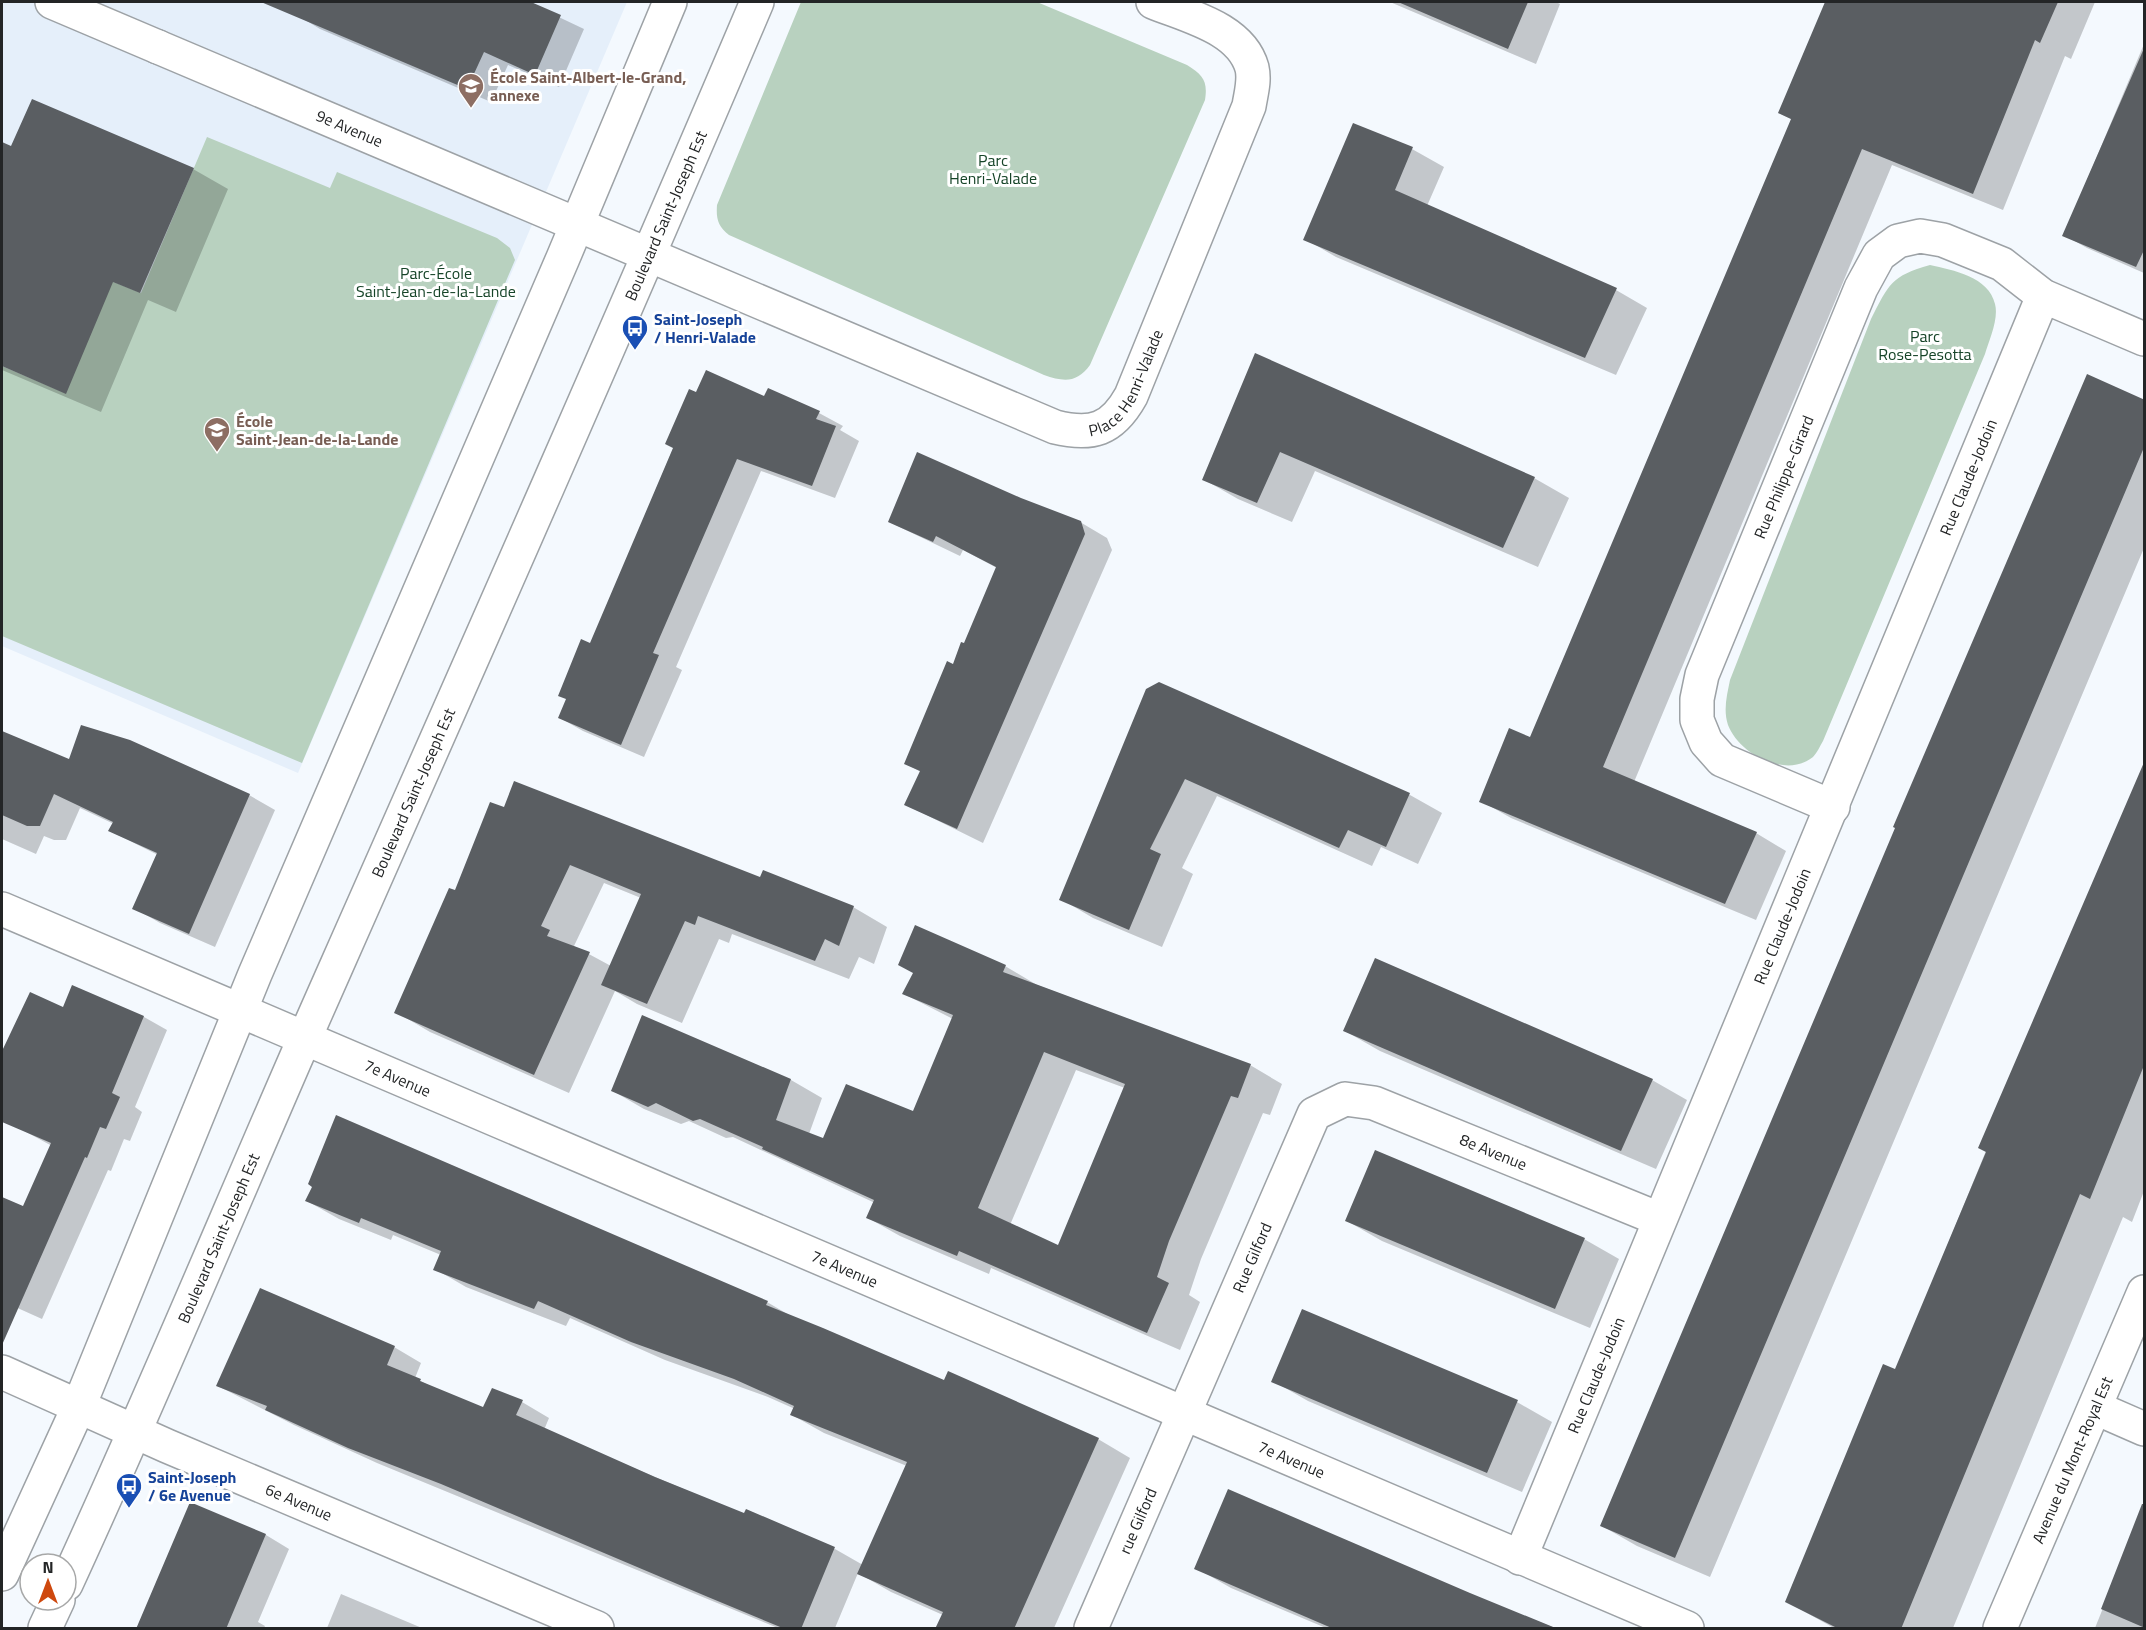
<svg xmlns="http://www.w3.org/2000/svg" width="2146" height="1630" font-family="'Titillium Web',sans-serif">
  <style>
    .built { fill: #e5effa }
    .green { fill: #b8d1bf }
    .shadow { fill: #0003; fill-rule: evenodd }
    .building { fill: #5a5e62; fill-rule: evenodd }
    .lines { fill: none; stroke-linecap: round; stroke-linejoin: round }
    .pedestrian-casing { stroke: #9da2a6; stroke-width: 36 }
    .minor-casing { stroke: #9da2a6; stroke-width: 36 }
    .secondary-casing { stroke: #9da2a6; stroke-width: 36 }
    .pedestrian { stroke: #fff; stroke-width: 33 }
    .minor { stroke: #fff; stroke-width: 33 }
    .secondary { stroke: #fff; stroke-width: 33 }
    .labels { text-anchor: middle; stroke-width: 6; stroke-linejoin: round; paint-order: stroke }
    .education-label { font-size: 16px; font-weight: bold; fill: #785e54; stroke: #fff; text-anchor: start }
    .street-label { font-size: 16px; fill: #232526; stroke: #fff }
    .park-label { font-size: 16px; fill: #164428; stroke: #fff }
    .transit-label { font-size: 16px; font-weight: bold; fill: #164399; stroke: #fff; text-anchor: start }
  </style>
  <rect width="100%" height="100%" fill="#f4f9fe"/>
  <!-- built -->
  <path class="built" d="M2,2H627L298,773L2,646Z"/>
  <!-- green -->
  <path class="green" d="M801,2H1037L1187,65C1203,75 1208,81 1205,100L1090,365C1077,383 1064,382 1044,375L729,235C718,226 716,219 717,205Z
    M207,137L330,188L337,172L497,238L510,248L515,260L302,763L2,636V366L65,393L94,274L141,293Z
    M1930,265C1953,270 1989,277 1995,304C1999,319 1989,340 1985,354L1823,741C1820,746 1817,753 1813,757C1786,779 1739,754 1728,725C1723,710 1727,695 1730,680L1871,319C1889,284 1891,276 1930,265Z"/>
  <!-- shadow -->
  <path class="shadow" d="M303,2H527L584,29L559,87L508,65L491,102L320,29L297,15Z
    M1390,2H1556L1560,4L1536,64Z
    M1826,2H2095L2071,59L2065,56L2003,210L1892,165L1634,782L1756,833L1786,851L1756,920L1511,818L1481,801L1531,739L1793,120L1779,113Z
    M2144,44V273L2087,248L2064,235Z
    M2,143L12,148L193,169L228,189L176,312L148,300L101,412L2,370Z
    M1412,149L1444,167L1427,206L1616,290L1647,308L1616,375L1336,257L1305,239Z
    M1255,355L1534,478L1569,498L1538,567L1315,471L1292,522L1238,499L1203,479Z
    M769,390L819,413L843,426L840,430L859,441L835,498L761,471L676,667L682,670L644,757L583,731L560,718L696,394L764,398Z
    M2144,401V548L1710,1577L1637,1546L1602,1526Z
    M1020,500L1080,522L1107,538L1112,550L983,843L906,805L921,772L906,764L964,645L997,568L963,550L960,556L889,522Z
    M1159,684L1410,795L1442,813L1418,864L1381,847L1372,866L1217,796L1182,868L1193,874L1162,947L1093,918L1061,899Z
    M2,732L69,761L249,795L275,810L215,947L160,923L134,908L158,855L110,831L114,824L80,808L66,840H54L44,836L36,854L2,839Z
    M2144,764V1191L2132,1222L2123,1217L1953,1628H1834L1787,1602L1896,1371Z
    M491,804L761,879L853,907L887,927L874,964L859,957L849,979L732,934L729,943L719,939L682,1023L637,1004L615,991L569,1093L430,1032L396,1012L456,892ZM604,883L641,898L611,966L574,946Z
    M1005,966L1037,985L1250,1065L1282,1084L1270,1115L1263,1113L1201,1259L1189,1295L1200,1302L1180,1350L991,1268L989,1274L900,1236L868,1218L875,1203L733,1137L726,1138L689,1121L681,1124L644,1109L613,1091L791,1080L822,1098L809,1134L824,1140L914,1113L953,1019L904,994ZM1076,1070L1125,1088L1059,1247L1010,1225Z
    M73,987L144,1017L167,1030L135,1107L142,1112L130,1141L124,1139L111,1171L108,1170L42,1319L2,1301V1198L24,1208L52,1146L17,1127L22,1074L2,1062V1054L31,994L64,1009Z
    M1345,1031L1652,1080L1687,1100L1656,1169L1380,1051Z
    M307,1201L767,1302L796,1319L944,1382L1098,1439L1130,1458L1054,1628H937L943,1615L891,1592L858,1573L835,1628H778L377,1463L294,1425L218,1386L394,1347L421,1363L415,1378L436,1389L484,1409L492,1390L522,1402L549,1418L544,1430L745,1515L747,1511L835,1549L863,1565L907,1466L824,1433L792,1415L795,1409L768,1397L665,1360L570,1318L566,1326L466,1287L435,1269L441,1255L393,1235L391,1240L339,1219Z
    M1347,1221L1584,1239L1619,1259L1590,1328L1382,1241Z
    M1303,1311L1517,1402L1552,1422L1522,1492L1308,1401L1273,1381Z
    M190,1504L266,1535L289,1549L258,1622L265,1626L264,1628H137Z
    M2140,1516L2144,1518V1628H2095Z
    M1196,1568L1470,1595L1555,1628H1326L1231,1588Z
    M341,1594L422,1628H327Z"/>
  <!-- building -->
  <path class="building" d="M261,2H531L561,15L535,75L484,52L467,89Z
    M1398,2H1528L1508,49Z
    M1825,2H2058L2040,43L2035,40L1973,194L1862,149L1603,767L1757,832L1725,904L1479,802L1509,728L1530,737L1791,119L1778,113Z
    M2145,46V248L2136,267L2062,236Z
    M32,99L194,168L140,293L113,282L66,394L2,366V142L11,146Z
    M1353,123L1413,147L1395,190L1617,288L1585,358L1303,240Z
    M1255,353L1535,477L1503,548L1280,452L1257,503L1202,480Z
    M706,370L764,396L768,388L820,411L816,419L836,426L812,486L737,459L653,653L659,655L621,745L558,718L566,699L558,696L581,639L590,643L673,448L665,444L689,389L696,392Z
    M2087,374L2145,400V445L1675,1558L1600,1526L1895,828L1893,827Z
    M917,452L1021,498L1081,521L1085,534L957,829L904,805L920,771L904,764L947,661L953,664L961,642L964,643L996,567L936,536L933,542L888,522Z
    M1159,682L1410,793L1386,847L1348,830L1339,848L1185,779L1150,849L1161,854L1129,930L1059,900L1146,689Z
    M81,725L130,740L250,794L189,934L132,909L157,853L108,831L113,822L54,794L40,826H27L2,815V731L69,759Z
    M2145,760V1063L2090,1199L2080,1194L1901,1629H1839L1785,1602L1883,1364L1895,1369L1986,1152L1978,1148Z
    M514,781L760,877L763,870L854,906L839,946L825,939L815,961L698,916L695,925L685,921L647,1004L601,985L641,894L570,865L541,926L550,930L547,936L590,952L534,1075L394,1013L449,888L455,890L490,802L504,807Z
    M915,925L1006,965L1003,972L1251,1064L1238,1098L1231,1096L1169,1241L1157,1277L1169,1283L1147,1333L959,1251L957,1256L866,1218L874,1200L762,1149L763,1147L700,1119L693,1121L656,1103L648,1107L611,1091L642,1015L791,1079L776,1120L823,1138L846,1084L913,1111L953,1015L902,994L913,973L898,965ZM1044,1052L1125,1084L1058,1245L978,1208Z
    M1375,958L1653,1079L1621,1151L1343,1031Z
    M72,985L144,1016L112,1093L120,1097L106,1129L100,1127L87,1158L85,1157L2,1345V1197L23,1206L51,1143L2,1122V1051L30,992L63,1007Z
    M336,1115L768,1301L766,1305L823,1328L944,1380L948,1371L1099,1438L1014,1629H935L943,1612L857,1574L907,1462L790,1415L794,1406L734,1379L631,1342L538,1301L534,1309L433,1270L441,1251L361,1218L359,1223L305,1201L312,1187L308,1184Z
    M1375,1150L1585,1238L1555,1309L1345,1221Z
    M260,1288L395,1346L387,1365L421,1379L420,1381L483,1407L492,1388L523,1400L516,1415L655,1477L744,1513L746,1509L835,1547L801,1629H785L708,1597L441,1484L348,1448L265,1410L267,1406L216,1386Z
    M1302,1309L1518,1400L1487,1473L1271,1382Z
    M1228,1489L1470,1593L1558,1629H1334L1194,1569Z
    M190,1502L266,1534L226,1629H136Z
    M2142,1504H2145V1628L2101,1609Z"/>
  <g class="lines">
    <!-- pedestrian casing -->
    <g class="pedestrian-casing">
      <path id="pedestrian" d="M52,2L158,47"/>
    </g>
    <!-- minor casing -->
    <g class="minor-casing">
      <g id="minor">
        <path id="s1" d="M158,47L1055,427C1092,436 1112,430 1131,396L1249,106C1251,93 1255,81 1252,68C1241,28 1187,16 1153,2"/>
        <path id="s2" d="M1833,807L1722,760L1706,742L1697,720V699L1702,675L1861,288L1879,255L1898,241L1920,236L1943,240L2002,264L2043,296L2144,339"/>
        <path id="s3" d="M2,909L1687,1628"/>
        <path id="s4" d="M2,1372L167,1446L597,1628"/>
        <path d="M2096,1408L2144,1429"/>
        <path id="s5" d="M1520,1558L2043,296"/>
        <path id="s6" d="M1091,1628L1314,1114L1345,1099L1374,1103L1659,1219"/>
        <path id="s7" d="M2000,1628L2144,1292"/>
      </g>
    </g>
    <!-- secondary casing -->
    <g class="secondary-casing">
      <g id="secondary">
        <path d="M2,1574L79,1406L255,974L563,258L670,2"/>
        <path id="s8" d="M66,1584C150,1402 226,1218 306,1035C458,691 610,348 757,2"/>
        <path d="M45,1628L58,1600"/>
      </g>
    </g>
    <!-- pedestrian -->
    <use href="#pedestrian" class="pedestrian"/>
    <!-- minor -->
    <use href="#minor" class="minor"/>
    <!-- secondary -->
    <use href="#secondary" class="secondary"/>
  </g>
  <!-- icons -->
  <defs>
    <g id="school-pin" transform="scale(1.35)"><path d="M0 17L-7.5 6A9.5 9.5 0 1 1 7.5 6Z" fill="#8d6e63" stroke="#fff"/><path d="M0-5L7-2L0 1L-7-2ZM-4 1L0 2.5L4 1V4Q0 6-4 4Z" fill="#fff"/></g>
    <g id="bus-pin" transform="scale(1.35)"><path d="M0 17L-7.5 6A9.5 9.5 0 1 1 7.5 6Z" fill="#1a4fb4" stroke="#fff"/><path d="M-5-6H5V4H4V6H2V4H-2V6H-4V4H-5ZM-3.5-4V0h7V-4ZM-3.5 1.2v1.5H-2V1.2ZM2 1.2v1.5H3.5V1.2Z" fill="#fff"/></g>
  </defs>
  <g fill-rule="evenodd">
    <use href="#school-pin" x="471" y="86"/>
    <use href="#bus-pin" x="635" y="328"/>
    <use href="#school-pin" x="217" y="430"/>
    <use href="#bus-pin" x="129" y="1486"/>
  </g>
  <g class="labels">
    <!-- education labels -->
    <g class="education-label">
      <text x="490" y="83">École Saint-Albert-le-Grand,<tspan x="490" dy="18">annexe</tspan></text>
      <text x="236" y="427">École<tspan x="236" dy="18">Saint-Jean-de-la-Lande</tspan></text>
    </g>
    <!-- street labels -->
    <g class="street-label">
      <text dy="6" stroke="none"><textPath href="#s1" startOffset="208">9e Avenue</textPath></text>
      <text dy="6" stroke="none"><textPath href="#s8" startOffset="1494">Boulevard Saint-Joseph Est</textPath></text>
      <text dy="6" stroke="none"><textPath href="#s1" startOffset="1072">Place Henri-Valade</textPath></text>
      <text dy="6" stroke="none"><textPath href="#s2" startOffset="428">Rue Philippe-Girard</textPath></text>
      <text dy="6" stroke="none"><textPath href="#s5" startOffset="1170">Rue Claude-Jodoin</textPath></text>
      <text dy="6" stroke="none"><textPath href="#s8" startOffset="864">Boulevard Saint-Joseph Est</textPath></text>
      <text dy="6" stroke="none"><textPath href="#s5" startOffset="684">Rue Claude-Jodoin</textPath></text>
      <text dy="6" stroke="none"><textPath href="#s3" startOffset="430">7e Avenue</textPath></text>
      <text dy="6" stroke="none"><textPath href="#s6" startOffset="753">8e Avenue</textPath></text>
      <text dy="6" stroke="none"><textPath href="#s8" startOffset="378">Boulevard Saint-Joseph Est</textPath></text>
      <text dy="6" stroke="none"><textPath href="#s6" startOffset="404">Rue Gilford</textPath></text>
      <text dy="6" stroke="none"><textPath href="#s3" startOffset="916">7e Avenue</textPath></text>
      <text dy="6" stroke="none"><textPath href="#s5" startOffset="198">Rue Claude-Jodoin</textPath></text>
      <text dy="6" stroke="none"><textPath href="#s3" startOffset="1402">7e Avenue</textPath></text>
      <text dy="6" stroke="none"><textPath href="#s7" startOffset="183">Avenue du Mont-Royal Est</textPath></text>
      <text dy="6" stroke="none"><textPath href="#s4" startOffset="324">6e Avenue</textPath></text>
      <text dy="6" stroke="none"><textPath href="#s6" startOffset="117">rue Gilford</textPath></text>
    </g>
    <!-- park labels -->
    <g class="park-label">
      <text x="993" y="166">Parc<tspan x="993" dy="18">Henri-Valade</tspan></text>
      <text x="436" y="279">Parc-École<tspan x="436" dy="18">Saint-Jean-de-la-Lande</tspan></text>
      <text x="1925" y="342">Parc<tspan x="1925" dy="18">Rose-Pesotta</tspan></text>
    </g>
    <!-- transit labels -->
    <g class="transit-label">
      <text x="654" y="325">Saint-Joseph<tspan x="654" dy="18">/ Henri-Valade</tspan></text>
      <text x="148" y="1483">Saint-Joseph<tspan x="148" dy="18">/ 6e Avenue</tspan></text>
    </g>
  </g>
  <!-- border -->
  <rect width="2146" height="1630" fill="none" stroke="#232526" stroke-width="6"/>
  <!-- north arrow -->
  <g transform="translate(48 1582)"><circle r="28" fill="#ffffff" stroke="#a7a8a8" stroke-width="1.5"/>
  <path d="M0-4.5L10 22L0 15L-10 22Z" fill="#ce480e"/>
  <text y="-9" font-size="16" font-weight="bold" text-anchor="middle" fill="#232526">N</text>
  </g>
</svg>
